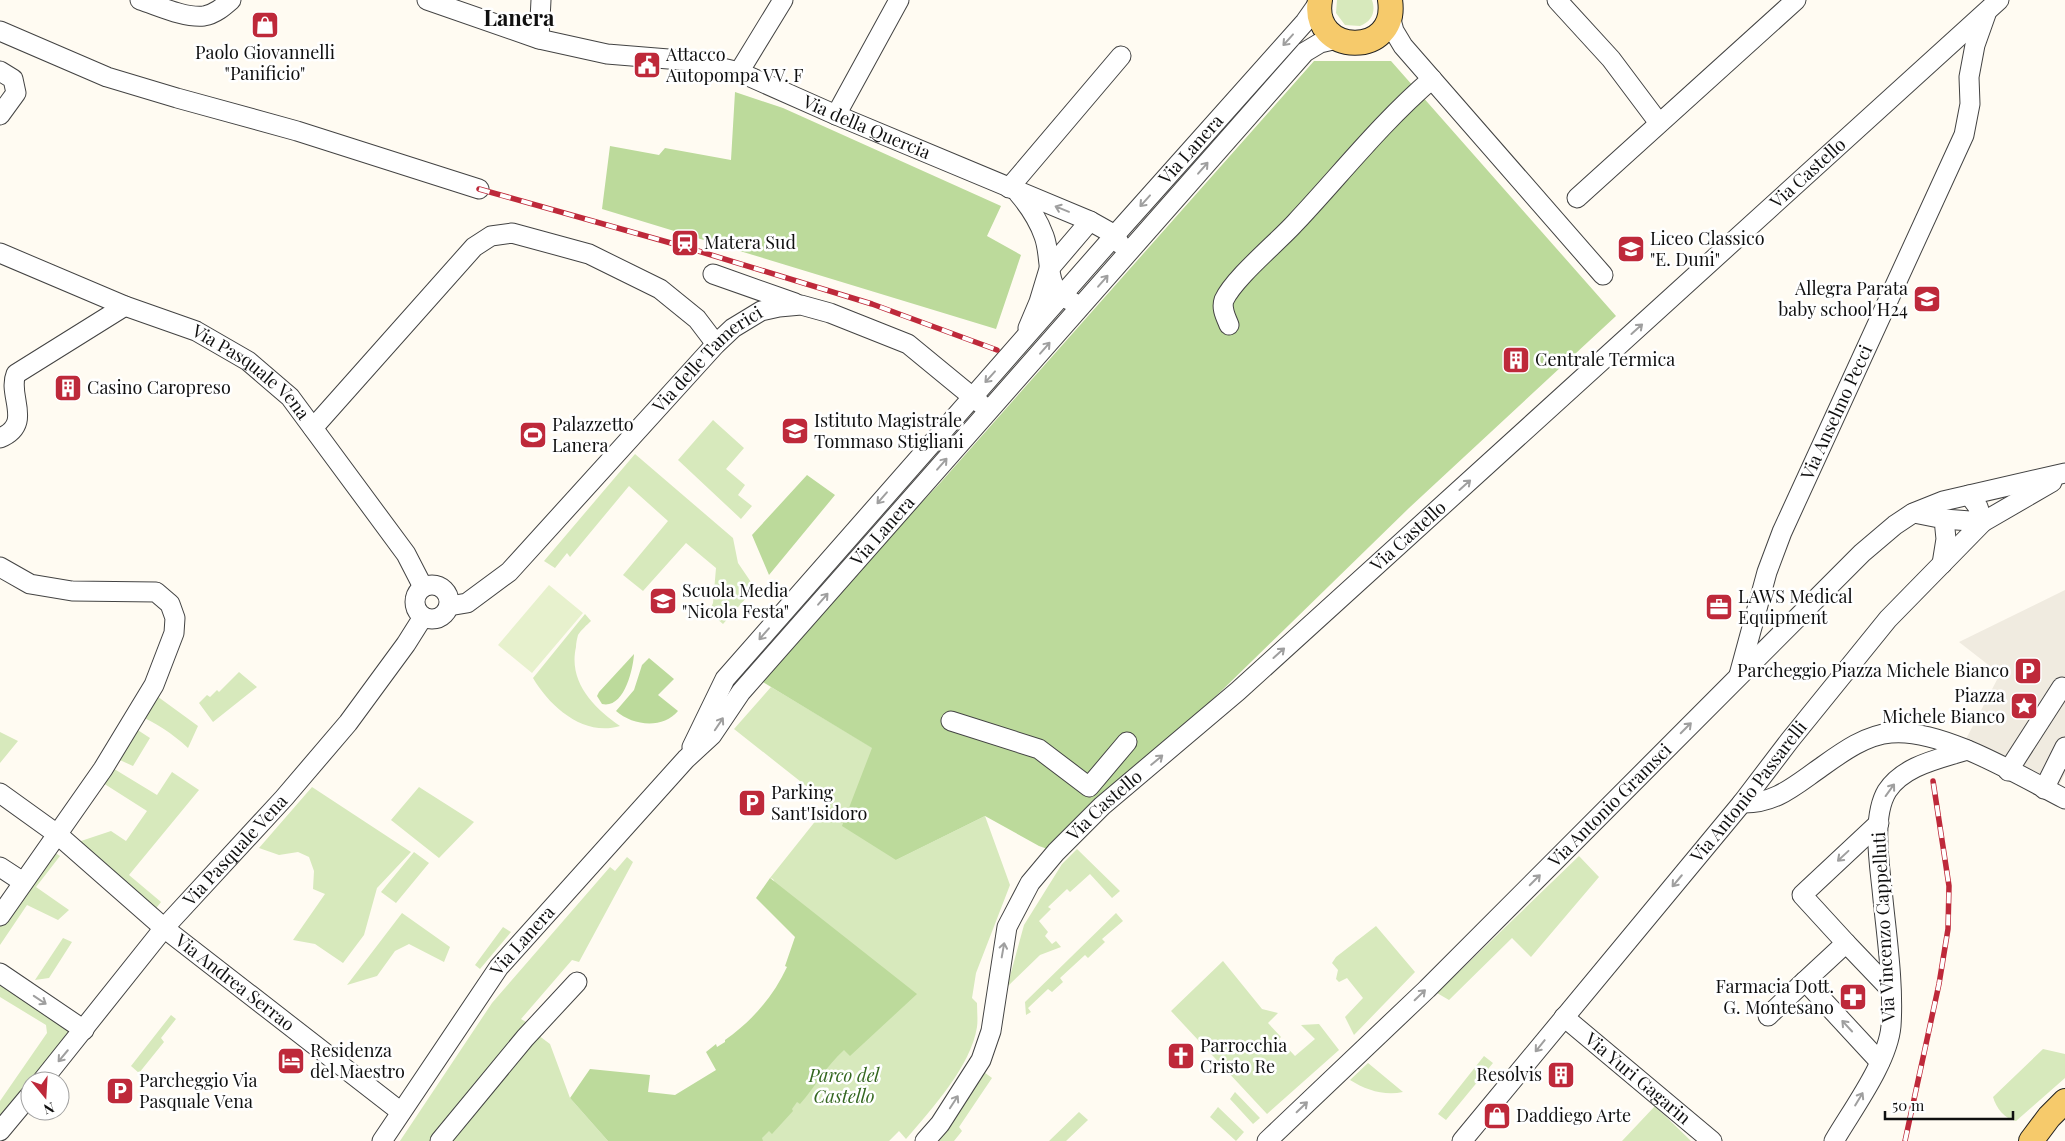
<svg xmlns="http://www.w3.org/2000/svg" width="2065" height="1141" font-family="'Playfair Display',serif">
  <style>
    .green { fill: #d7e9bc }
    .forest { fill: #bcda9b }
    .pitch { fill: #e7f1cd }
    .plaza { fill: #f0ebe0 }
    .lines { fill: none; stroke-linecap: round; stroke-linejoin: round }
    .minor-casing { stroke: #434343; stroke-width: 21 }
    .major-casing { stroke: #212121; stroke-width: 26 }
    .minor { stroke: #fff; stroke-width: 19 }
    .major { stroke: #f6ca6b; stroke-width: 24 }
    .rail-casing { stroke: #be293a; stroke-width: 5.5 }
    .rail { stroke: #fff; stroke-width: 4; stroke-dasharray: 11; stroke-linecap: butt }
    .oneway { stroke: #9f9f9f }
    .labels { text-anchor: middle; stroke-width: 5; stroke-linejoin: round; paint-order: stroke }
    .poi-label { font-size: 18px; fill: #101010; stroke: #fff; text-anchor: start }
    .street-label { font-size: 18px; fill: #101010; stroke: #fff }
    .park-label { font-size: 18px; font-style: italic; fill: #346720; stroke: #fff }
    .district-label { font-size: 22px; font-weight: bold; fill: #101010; stroke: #fff }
  </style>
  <rect width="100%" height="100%" fill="#fffbf2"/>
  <!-- green -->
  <path class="green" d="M1337,0H1372C1376,12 1372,21 1360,26L1345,25L1336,13Z
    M713,420L744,448L726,469L745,485L738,495L752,506L741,519L678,460Z
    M635,454L733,538L738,563L755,588L723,624L709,612L713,603L716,568L686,543L643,591L623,575L668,521L629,486L570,557L567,553L555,568L544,561Z
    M585,614L591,621C587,625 581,630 578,635C577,639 576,643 576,647C568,682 594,708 620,726C584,737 550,707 533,678Z
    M239,672L257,687L213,722L199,703L207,695L210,697L217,690L219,692Z
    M771,687L873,748L896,860L985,816L1010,885L976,973L972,998L977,1003C977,1011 978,1020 977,1027C971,1066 931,1110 906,1139L899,1131L889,1141H666L838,1017L773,879L770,878L829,804L734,729Z
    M150,691L198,726L188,748C172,733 156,723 136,714Z
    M130,725L150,738L133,766L111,756Z
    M0,732L18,741L0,763Z
    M106,764L157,795L172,772L199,790L129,875L161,902L150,916L69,845L111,831L126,841L147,811L103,783L83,814L72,813Z
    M312,787L411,852L377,888L364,935L343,963L315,944L293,940L325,894L313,889L314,871L309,857L298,852L279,855L259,848Z
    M419,787L474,822L439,858L391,820Z
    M48,848L60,856L36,887L69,910L58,920L27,905L0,945V916Z
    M1077,849L1120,891L1112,898L1090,874L1070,892L1067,889L1048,907L1051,909L1039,921L1048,932L1045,936L1052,944L1056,941L1061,947L1040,955L1007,987L1024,925L1062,864Z
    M414,852L429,863L396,903L381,892Z
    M1579,856L1599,877L1531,957L1512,938L1449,1000L1437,993Z
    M627,857L633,862L579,962L572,960L521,1019L531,1025L431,1141H400L492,1003L610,867L615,871Z
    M402,913L450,947L444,962L409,944L395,951L377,976L347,985Z
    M1116,913L1123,921L1102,939L1105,942L1088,958L1085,955L1060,978L1063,982L1052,992L1048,989L1028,1008L1031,1012L1026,1015L1025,1002Z
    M1376,926L1415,972L1354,1035L1345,1017L1363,998L1347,978L1339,982L1336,979L1338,970L1332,963L1336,957Z
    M503,927L511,932L480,969L475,965Z
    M63,938L72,942L49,978L35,980Z
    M1223,961L1262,1009L1278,1013L1268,1023L1281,1037L1279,1039L1295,1056L1315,1039L1301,1025L1319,1024L1339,1050L1267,1114L1171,1011Z
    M0,985L73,1030L32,1081H30V1084L0,1121V1101L47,1033L46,1025L0,997Z
    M171,1015L176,1019L161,1038L164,1042L139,1073L131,1066Z
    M538,1035L550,1044L570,1098L608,1141H450Z
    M2043,1049L2065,1054V1078L2016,1121C2005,1119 1996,1108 1993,1097Z
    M1484,1056L1493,1063L1446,1120L1438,1114Z
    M1368,1063L1403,1092C1384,1096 1366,1090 1350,1080Z
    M984,1072L992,1078L959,1127L962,1131L954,1141H937Z
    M1235,1092L1260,1118L1253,1124L1230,1099Z
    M1655,1106L1691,1141H1622Z
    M1218,1107L1244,1132L1236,1141L1210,1117Z
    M1079,1112L1088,1120L1066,1141H1049Z"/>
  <!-- forest -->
  <path class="forest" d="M1314,61H1391L1616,316L1409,508L1056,852L1039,846L985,816L896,860L842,826L872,748L756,678L941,482Z
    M735,92L783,108L1001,206L987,236L1021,255L996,329L602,209L610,146L659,155L665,148L731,160Z
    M807,475L835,495L769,575L752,535Z
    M634,654C633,670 624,709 602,704L597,696L599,692Z
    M649,658L674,679L658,695L678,711C663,729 633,726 616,711L634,690L642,665Z
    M770,878L917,994L850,1056L844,1050C826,1066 816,1086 800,1104L797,1102L792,1109L793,1111L772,1134L769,1131L762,1138L763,1141H608L570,1098L590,1069L650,1075L648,1092L675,1095L716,1070L706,1052L716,1044L717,1047L725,1042V1040C752,1021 773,997 787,967L785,966L795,937L756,898Z"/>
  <!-- pitch -->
  <path class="pitch" d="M549,585L583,613L532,673L498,645Z"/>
  <!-- plaza -->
  <path class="plaza" d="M2065,590V774L2057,789L1966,739L2000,674L1959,642Z"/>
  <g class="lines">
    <!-- minor casing -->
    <g class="minor-casing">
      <g id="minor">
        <path d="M140,0C159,6 184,18 204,16C215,14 223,7 231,0"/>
        <path id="s1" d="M427,0L539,39L607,54L693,61L739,72L836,115L1090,221L1115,235L1120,244"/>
        <path d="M1557,0L1611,59L1659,123"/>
        <path d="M1390,16L1394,31L1403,46L1603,275"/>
        <path d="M0,31L107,77L177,98L297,131L479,189"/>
        <path d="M539,39L541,0"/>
        <path d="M0,71L13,79L16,93L0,115"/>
        <path d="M739,72L783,0"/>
        <path d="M836,115L899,0"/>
        <path d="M1009,188L1121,56"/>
        <path d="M1018,193C1030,207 1038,219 1044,236C1053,260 1042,290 1073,302"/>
        <path d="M1577,198L1796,0"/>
        <path id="s2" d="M0,253L125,306L196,331L248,361L290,397L406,554L423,587"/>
        <path d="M713,274L795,303"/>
        <path d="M1229,325C1226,317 1221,309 1224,300C1234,278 1278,242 1296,222C1341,174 1382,122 1432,79"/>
        <path d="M1028,328L1039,302L1049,269L1090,221"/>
        <path d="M313,428L474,247L491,236L512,233L589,254L660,289L697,319L716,344"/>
        <path d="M0,438C34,424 7,396 16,374L125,306"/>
        <path d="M1914,513L1944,519L1946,539L1942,564"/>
        <path d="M1944,519L1983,522L1978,507L1969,495"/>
        <path d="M0,567L30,584L72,591L156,592L170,604L175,618L174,633L154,685L103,769L0,916"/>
        <circle cx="432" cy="602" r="17"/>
        <path id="s3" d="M449,606L467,603L509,572L716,344L733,328L761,311L779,307L801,305L830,313L908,344L981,404"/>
        <path id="s4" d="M1739,675L1767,572L1782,532L1964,135L1970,104L1969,77L1975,45L1986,14"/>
        <path d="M951,721L1039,749L1089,787L1127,742"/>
        <path id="s5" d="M692,747L725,679L1115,235L1305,22L1319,2"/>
        <path d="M2008,771L2062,687"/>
        <path d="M2044,789L2065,747"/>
        <path id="s6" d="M0,793L57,834L164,928L401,1112"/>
        <path d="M1742,803C1775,804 1794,786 1820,768C1841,753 1865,735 1891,733C1942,728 2020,776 2065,799"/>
        <path d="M0,867L23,882"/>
        <path d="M1846,943L1802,895L1879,823"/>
        <path d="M0,973L84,1030"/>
        <path d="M1768,1016L1805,981"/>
        <path id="s7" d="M1564,1017L1712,1141"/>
        <path d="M1880,1062L1805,981L1846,943L1890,989"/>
        <path id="s8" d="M42,1081L164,928L284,798L348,723L406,644L423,617"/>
        <path d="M0,1131L30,1095"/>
        <path id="s9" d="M382,1141L499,967L686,759L712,735L741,692L1305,52L1320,43L1337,39"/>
        <path d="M440,1141L525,1038L577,982"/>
        <path id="s10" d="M925,1141L940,1124L981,1060L991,1031L1007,927L1030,883L1056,852L1102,806L1238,691L1999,0"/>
        <path id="s11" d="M1267,1141L1427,989L1862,553L1895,525L1913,513L1943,501L2065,473"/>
        <path id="s12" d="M1462,1141L1742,803L1790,740L1888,619L1983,522L2052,482"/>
        <path d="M1834,1141C1852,1110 1888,1062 1891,1026C1894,982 1886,933 1882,889C1879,861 1872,816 1887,791C1904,765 1940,759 1967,750"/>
      </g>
    </g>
    <!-- major casing -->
    <g class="major-casing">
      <path id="major" d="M1320,0C1310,56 1399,58 1390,0
        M2031,1141L2049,1117L2065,1101"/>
    </g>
    <!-- minor -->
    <use href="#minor" class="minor"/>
    <!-- major -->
    <use href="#major" class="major"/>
    <!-- rail casing -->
    <g class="rail-casing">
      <path id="rail" d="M479,189L685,247L872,304L997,350
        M1905,1141L1939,984L1948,929L1949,886L1933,781"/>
    </g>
    <!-- rail -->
    <use href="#rail" class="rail"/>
  </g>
  <!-- one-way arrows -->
  <defs><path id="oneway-shaft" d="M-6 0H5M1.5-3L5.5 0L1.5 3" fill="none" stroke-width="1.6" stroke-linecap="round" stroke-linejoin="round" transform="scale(1.25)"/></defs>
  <g class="oneway">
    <use href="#oneway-shaft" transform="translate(1288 40) rotate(132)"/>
    <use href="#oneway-shaft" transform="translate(1203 168) rotate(-49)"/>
    <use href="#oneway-shaft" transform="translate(1145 201) rotate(132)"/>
    <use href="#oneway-shaft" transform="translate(1062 209) rotate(-158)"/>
    <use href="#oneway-shaft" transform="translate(1103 281) rotate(-49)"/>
    <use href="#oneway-shaft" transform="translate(1637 329) rotate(-42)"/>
    <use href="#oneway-shaft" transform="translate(1045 348) rotate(-49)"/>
    <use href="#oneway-shaft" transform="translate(990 377) rotate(132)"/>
    <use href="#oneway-shaft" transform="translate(942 464) rotate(-49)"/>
    <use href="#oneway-shaft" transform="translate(1465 485) rotate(-42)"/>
    <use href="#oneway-shaft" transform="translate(882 498) rotate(131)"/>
    <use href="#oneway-shaft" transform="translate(823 599) rotate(-49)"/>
    <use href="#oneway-shaft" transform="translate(764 634) rotate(131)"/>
    <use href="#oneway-shaft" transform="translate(1279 653) rotate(-42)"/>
    <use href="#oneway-shaft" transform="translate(719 724) rotate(-56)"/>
    <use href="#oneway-shaft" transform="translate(1686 728) rotate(-45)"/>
    <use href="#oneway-shaft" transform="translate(1157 760) rotate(-40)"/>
    <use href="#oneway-shaft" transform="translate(1890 790) rotate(-54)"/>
    <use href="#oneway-shaft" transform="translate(1843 856) rotate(137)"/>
    <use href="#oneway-shaft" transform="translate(1535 880) rotate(-45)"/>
    <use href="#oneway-shaft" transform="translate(1677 881) rotate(130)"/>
    <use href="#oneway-shaft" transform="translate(1003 950) rotate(-80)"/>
    <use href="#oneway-shaft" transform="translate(1420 995) rotate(-44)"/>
    <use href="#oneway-shaft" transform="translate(40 1000) rotate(34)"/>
    <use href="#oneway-shaft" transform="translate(1847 1026) rotate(-133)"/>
    <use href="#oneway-shaft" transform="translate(1540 1046) rotate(129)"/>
    <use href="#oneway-shaft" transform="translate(63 1056) rotate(130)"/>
    <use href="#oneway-shaft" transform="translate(1859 1099) rotate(-59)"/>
    <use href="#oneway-shaft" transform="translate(954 1102) rotate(-57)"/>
    <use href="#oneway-shaft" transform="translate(1302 1107) rotate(-44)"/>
  </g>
  <!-- icons -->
  <defs>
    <g id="shop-square" transform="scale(1.4375)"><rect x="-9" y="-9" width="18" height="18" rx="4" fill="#be293a" stroke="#fff"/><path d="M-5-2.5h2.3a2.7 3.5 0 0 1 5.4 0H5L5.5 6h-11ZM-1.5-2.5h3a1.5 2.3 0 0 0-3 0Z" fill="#fff"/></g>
    <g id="civic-square" transform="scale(1.4375)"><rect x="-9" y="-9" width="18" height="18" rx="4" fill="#be293a" stroke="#fff"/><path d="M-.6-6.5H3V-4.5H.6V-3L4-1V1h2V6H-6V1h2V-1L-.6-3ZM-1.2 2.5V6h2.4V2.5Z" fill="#fff"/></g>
    <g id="station-square" transform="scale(1.4375)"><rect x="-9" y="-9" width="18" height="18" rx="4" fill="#be293a" stroke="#fff"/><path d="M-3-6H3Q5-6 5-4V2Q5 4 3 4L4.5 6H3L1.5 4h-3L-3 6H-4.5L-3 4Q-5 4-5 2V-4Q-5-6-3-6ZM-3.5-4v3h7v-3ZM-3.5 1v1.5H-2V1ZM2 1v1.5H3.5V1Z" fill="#fff"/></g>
    <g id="school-square" transform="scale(1.4375)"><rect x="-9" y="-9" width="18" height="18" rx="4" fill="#be293a" stroke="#fff"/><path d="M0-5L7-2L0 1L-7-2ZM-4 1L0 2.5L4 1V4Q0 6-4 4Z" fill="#fff"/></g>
    <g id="building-square" transform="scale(1.4375)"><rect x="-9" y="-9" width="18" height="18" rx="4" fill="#be293a" stroke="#fff"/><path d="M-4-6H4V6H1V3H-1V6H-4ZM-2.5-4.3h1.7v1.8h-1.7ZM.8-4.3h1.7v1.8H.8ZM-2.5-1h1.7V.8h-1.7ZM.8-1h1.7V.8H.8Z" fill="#fff"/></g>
    <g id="stadium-square" transform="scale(1.4375)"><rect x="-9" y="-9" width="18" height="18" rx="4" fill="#be293a" stroke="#fff"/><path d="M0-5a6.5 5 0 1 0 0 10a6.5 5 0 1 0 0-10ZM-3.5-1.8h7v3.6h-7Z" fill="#fff"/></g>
    <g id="office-square" transform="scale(1.4375)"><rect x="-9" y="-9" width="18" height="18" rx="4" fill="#be293a" stroke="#fff"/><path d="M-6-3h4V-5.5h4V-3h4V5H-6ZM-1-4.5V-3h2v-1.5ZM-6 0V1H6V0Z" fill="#fff"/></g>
    <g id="parking-square" transform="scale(1.4375)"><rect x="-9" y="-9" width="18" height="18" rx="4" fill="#be293a" stroke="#fff"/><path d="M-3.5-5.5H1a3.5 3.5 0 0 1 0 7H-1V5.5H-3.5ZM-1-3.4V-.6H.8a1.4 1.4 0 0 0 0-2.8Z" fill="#fff"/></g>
    <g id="sight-square" transform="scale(1.4375)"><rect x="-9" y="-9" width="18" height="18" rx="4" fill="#be293a" stroke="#fff"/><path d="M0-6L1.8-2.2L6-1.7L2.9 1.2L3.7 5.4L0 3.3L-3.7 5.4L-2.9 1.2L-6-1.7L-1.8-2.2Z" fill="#fff"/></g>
    <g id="pharmacy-square" transform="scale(1.4375)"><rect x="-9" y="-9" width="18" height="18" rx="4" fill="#be293a" stroke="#fff"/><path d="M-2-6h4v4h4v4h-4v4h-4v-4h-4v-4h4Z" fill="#fff"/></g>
    <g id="church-square" transform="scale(1.4375)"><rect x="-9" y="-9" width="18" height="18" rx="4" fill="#be293a" stroke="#fff"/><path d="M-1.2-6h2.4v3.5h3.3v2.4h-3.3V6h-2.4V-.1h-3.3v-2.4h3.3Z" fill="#fff"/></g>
    <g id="hotel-square" transform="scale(1.4375)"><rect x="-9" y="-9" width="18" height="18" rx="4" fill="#be293a" stroke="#fff"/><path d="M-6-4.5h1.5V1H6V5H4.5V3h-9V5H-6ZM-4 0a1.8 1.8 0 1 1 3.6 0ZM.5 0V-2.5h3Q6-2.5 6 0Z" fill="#fff"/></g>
  </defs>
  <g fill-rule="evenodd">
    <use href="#shop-square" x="265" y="25"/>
    <use href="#civic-square" x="647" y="65"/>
    <use href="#station-square" x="685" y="243"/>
    <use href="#school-square" x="1631" y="249"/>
    <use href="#school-square" x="1927" y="299"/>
    <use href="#building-square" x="1516" y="360"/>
    <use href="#building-square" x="68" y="388"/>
    <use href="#school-square" x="795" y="431"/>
    <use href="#stadium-square" x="533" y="435"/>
    <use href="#school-square" x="663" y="601"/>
    <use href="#office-square" x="1719" y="607"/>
    <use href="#parking-square" x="2028" y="671"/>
    <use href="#sight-square" x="2024" y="706"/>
    <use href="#parking-square" x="752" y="803"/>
    <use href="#pharmacy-square" x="1853" y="997"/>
    <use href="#church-square" x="1181" y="1056"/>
    <use href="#hotel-square" x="291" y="1061"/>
    <use href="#building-square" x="1561" y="1075"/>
    <use href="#parking-square" x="120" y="1091"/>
    <use href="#shop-square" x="1497" y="1116"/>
  </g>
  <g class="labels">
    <!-- poi labels -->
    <g class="poi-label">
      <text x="265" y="59" text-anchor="middle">Paolo Giovannelli<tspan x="265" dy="21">"Panificio"</tspan></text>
      <text x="666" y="61">Attacco<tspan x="666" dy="21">Autopompa VV. F</tspan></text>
      <text x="1650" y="245">Liceo Classico<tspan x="1650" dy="21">"E. Duni"</tspan></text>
      <text x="704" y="249">Matera Sud</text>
      <text x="1908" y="295" text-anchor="end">Allegra Parata<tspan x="1908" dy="21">baby school H24</tspan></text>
      <text x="1535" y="366">Centrale Termica</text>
      <text x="87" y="394">Casino Caropreso</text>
      <text x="814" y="427">Istituto Magistrale<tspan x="814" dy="21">Tommaso Stigliani</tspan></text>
      <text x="552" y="431">Palazzetto<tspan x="552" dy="21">Lanera</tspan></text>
      <text x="682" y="597">Scuola Media<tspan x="682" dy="21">"Nicola Festa"</tspan></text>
      <text x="1738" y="603">LAWS Medical<tspan x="1738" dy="21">Equipment</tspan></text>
      <text x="2009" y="677" text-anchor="end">Parcheggio Piazza Michele Bianco</text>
      <text x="2005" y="702" text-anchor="end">Piazza<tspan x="2005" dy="21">Michele Bianco</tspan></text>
      <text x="771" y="799">Parking<tspan x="771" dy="21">Sant'Isidoro</tspan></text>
      <text x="1834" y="993" text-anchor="end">Farmacia Dott.<tspan x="1834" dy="21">G. Montesano</tspan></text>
      <text x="1200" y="1052">Parrocchia<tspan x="1200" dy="21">Cristo Re</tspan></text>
      <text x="310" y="1057">Residenza<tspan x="310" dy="21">del Maestro</tspan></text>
      <text x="1542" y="1081" text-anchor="end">Resolvis</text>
      <text x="139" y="1087">Parcheggio Via<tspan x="139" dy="21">Pasquale Vena</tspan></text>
      <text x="1516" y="1122">Daddiego Arte</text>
    </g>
    <!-- street labels -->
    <g class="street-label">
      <text dy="6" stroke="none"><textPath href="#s1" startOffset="461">Via della Quercia</textPath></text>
      <text dy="6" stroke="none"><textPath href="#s5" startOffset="781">Via Lanera</textPath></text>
      <text dy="6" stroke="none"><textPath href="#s10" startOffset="1338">Via Castello</textPath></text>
      <text dy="6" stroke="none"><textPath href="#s3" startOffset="362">Via delle Tamerici</textPath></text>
      <text dy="6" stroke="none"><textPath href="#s2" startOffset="280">Via Pasquale Vena</textPath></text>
      <text dy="6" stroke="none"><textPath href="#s4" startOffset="281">Via Anselmo Pecci</textPath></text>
      <text dy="6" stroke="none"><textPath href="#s9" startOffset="791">Via Lanera</textPath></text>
      <text dy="6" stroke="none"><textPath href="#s10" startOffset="798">Via Castello</textPath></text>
      <text dy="6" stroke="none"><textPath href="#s12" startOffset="452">Via Antonio Passarelli</textPath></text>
      <text dy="6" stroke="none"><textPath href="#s11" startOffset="480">Via Antonio Gramsci</textPath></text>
      <text dy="6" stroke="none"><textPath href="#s10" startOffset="392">Via Castello</textPath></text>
      <text dy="6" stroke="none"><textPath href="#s8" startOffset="301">Via Pasquale Vena</textPath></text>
      <text transform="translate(1884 927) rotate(-93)" y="6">Via Vincenzo Cappelluti</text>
      <text dy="6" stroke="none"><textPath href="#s9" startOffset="245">Via Lanera</textPath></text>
      <text dy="6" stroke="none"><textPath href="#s6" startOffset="302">Via Andrea Serrao</textPath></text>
      <text dy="6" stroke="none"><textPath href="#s7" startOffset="96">Via Yuri Gagarin</textPath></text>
    </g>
    <!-- park labels -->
    <g class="park-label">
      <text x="844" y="1082">Parco del<tspan x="844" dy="21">Castello</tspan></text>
    </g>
    <!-- district labels -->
    <g class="district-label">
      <text x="519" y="26">Lanera</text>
    </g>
  </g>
  <!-- north arrow -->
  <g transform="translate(45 1096) rotate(162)"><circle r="24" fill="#ffffff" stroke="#9f9f9f"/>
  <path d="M0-4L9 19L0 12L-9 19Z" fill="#be293a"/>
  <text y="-8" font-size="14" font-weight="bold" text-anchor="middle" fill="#101010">N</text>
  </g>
  <!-- scale -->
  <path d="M1885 1111v8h128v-8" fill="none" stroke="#101010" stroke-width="2.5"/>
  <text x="1892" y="1111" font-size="15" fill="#101010" stroke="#ffffff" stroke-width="4" paint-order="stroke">50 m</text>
</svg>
